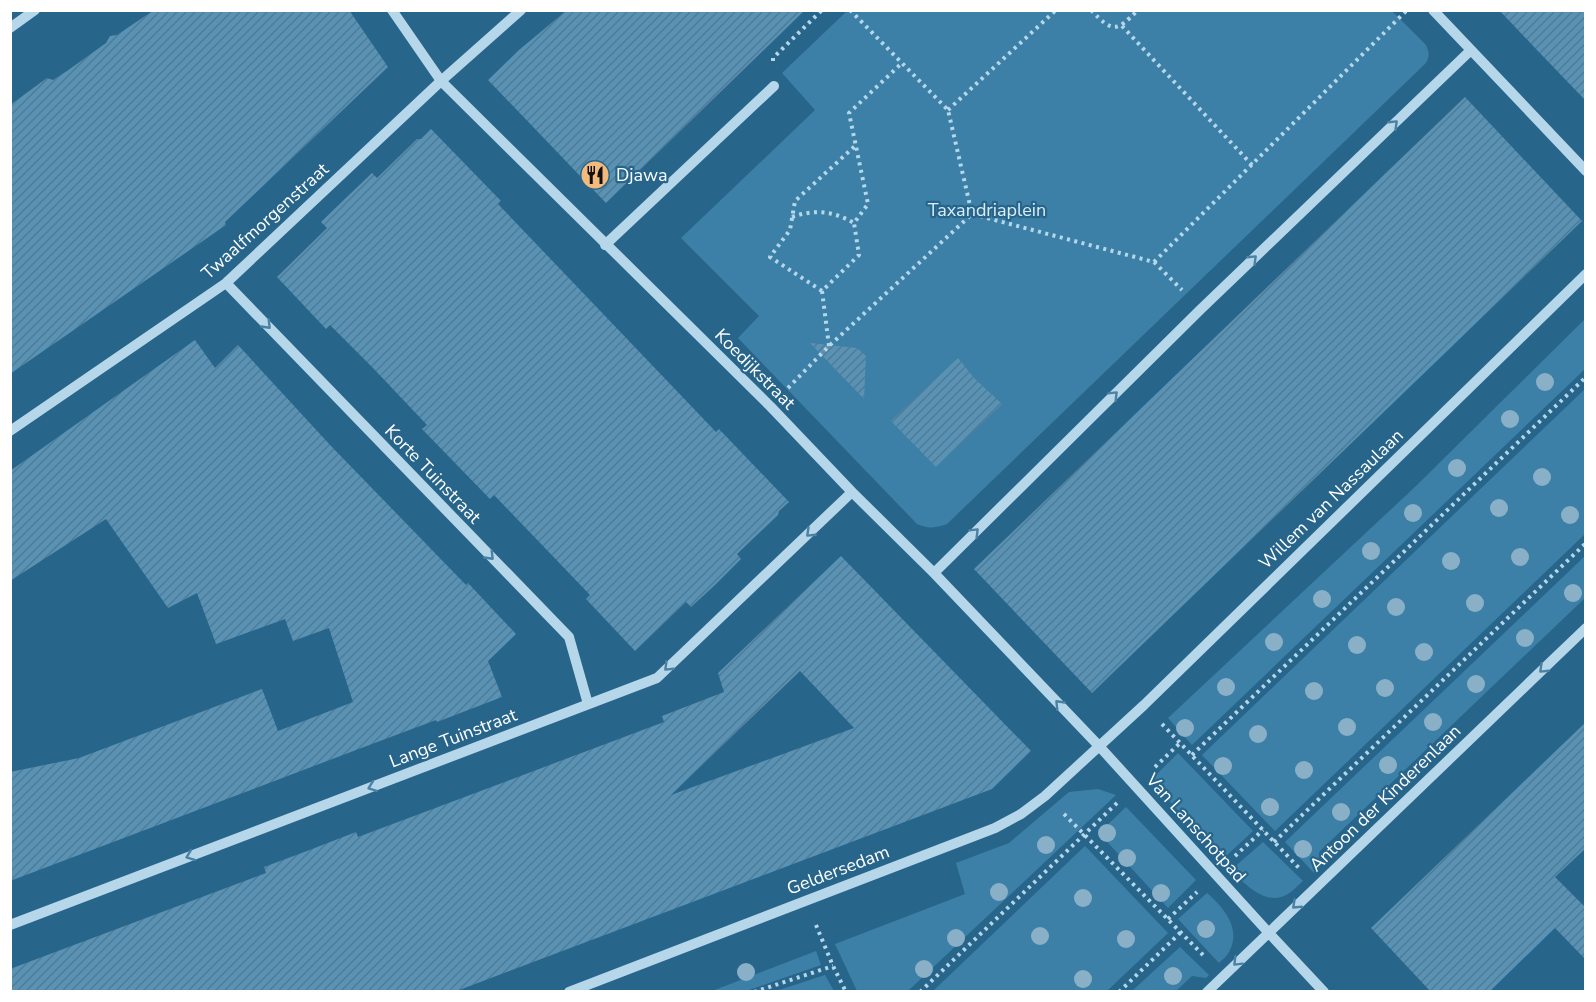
<svg xmlns="http://www.w3.org/2000/svg" width="1596" height="1002" font-family="'Nunito Sans',sans-serif">
  <style>
    .green { fill: #3c80a8 }
    .building { fill: url(#building-hatch); fill-rule: evenodd }
    .lines { fill: none; stroke-linecap: round; stroke-linejoin: round }
    .path { stroke: #b6d7ea; stroke-width: 4; stroke-dasharray: 3 4.5; stroke-linecap: butt }
    .minor { stroke: #b6d7ea; stroke-width: 10 }
    .tree { fill: #89b0c7 }
    .oneway { stroke: #4b82a3 }
    .labels { text-anchor: middle; stroke-width: 4.5; stroke-linejoin: round; paint-order: stroke }
    .poi-label { font-size: 18px; fill: #fff; stroke: #27658b; text-anchor: start }
    .park-label { font-size: 18px; fill: #daedf8; stroke: #27658b }
    .street-label { font-size: 18px; fill: #fff; stroke: #27658b }
  </style>
  <defs>
    <pattern id="building-hatch" width="6" height="6" patternUnits="userSpaceOnUse" patternTransform="scale(1.5)"><rect width="6" height="6" fill="#5893b6"/><path d="M-1 1l2-2M0 6l6-6M5 7l2-2" fill="none" stroke="#547a91"/></pattern>
  </defs>
  <rect width="100%" height="100%" fill="#27658b"/>
  <!-- green -->
  <path class="green" d="M847,11H1392L1426,45C1429,52 1430,56 1426,63L947,524C935,528 928,529 917,524L738,338L759,316L681,238L815,110L782,73Z
    M1585,319V369L1192,745L1168,718L1417,485Z
    M1585,389V534L1275,831L1202,755Z
    M1585,556V598L1319,852V867L1314,873L1285,842Z
    M1178,753L1253,831L1224,858L1150,781Z
    M1098,789L1116,795L908,991H857L835,944L965,894L956,863L1009,843L1069,792Z
    M1126,807L1196,880L1168,908L1099,833Z
    M1263,842L1303,881C1298,885 1293,891 1288,894C1266,907 1246,885 1231,870Z
    M1085,846L1168,933L1107,991H933Z
    M1207,893C1223,907 1242,928 1229,952C1227,956 1222,960 1219,963L1178,919Z
    M1180,947L1209,975L1206,978L1192,976L1176,991H1132Z
    M816,951L821,965L746,991H712Z
    M825,975L834,991H776Z"/>
  <!-- building -->
  <path class="building" d="M154,10H349L388,67L225,222L226,225L10,374V105L47,78L53,80L67,71L106,43L110,36L117,35Z
    M567,10H805L606,203L488,80L519,50Z
    M1499,10H1586V101L1536,49Z
    M1465,97L1582,221L1092,693L974,569Z
    M431,129L501,201L498,204L716,432L719,429L789,502L779,511L778,515L737,554L741,559L715,585L691,607L686,602L635,651L586,599L590,595L494,495L490,499L422,429L427,425L373,368L330,325L326,329L277,277L327,228L321,222L350,194L372,173L377,178L417,139H421Z
    M195,340L215,368L238,345L331,446L466,585L468,583L516,634L488,661L502,697L437,722L436,720L372,744L10,881V772L79,758L262,689L278,731L353,702L329,628L293,641L285,619L216,644L197,593L168,608L106,519L10,581V471Z
    M810,343L857,348L866,356L864,399Z
    M958,358L975,379L1002,404L936,467L891,421Z
    M841,556L1031,751L992,789L454,992H10V969L266,873L264,867L307,851L356,832L358,837L664,722L662,716L724,692L718,673ZM800,671L854,728L671,795Z
    M1586,722V848L1555,877L1586,908V960L1555,928L1489,992H1431L1371,928Z"/>
  <g class="lines">
    <!-- path -->
    <path class="path" d="M850,10L948,110L972,214L1154,262L1182,290
      M1091,10C1113,33 1116,32 1138,10
      M1122,26L1252,165
      M773,61V58L822,10
      M948,110L1056,10
      M792,217C815,209 833,211 854,223
      M1154,262L1406,11
      M822,291L770,257L790,230L795,201L855,146
      M829,346L822,291L859,255L854,223L868,204L849,113L902,63
      M788,388L829,346L972,214
      M1162,724L1299,868
      M1192,755L1586,377
      M1155,767L1180,743
      M1064,814L1206,958
      M1274,842L1586,543
      M1235,856L1263,830
      M1168,919L1197,892
      M816,925L833,966L846,992
      M754,992L833,966
      M920,992L1117,803
      M1119,992L1181,932"/>
    <!-- minor -->
    <path class="minor" d="M392,10L441,81L770,406L852,492L934,573L1099,746L1268,932L1324,992
      M1433,10L1586,171
      M10,28L35,10
      M605,245L774,86
      M226,283L569,637L588,704
      M10,431L226,283L441,81L521,10
      M934,573L1201,309L1471,50
      M10,925L657,678L852,492
      M569,992L995,828L1021,814L1045,796L1144,705L1586,274
      M1207,992L1586,628"/>
  </g>
  <!-- trees -->
  <g class="tree">
    <circle cx="1545" cy="382" r="9"/>
    <circle cx="1510" cy="419" r="9"/>
    <circle cx="1457" cy="468" r="9"/>
    <circle cx="1542" cy="477" r="9"/>
    <circle cx="1499" cy="508" r="9"/>
    <circle cx="1413" cy="513" r="9"/>
    <circle cx="1570" cy="515" r="9"/>
    <circle cx="1371" cy="551" r="9"/>
    <circle cx="1520" cy="557" r="9"/>
    <circle cx="1451" cy="561" r="9"/>
    <circle cx="1573" cy="593" r="9"/>
    <circle cx="1322" cy="599" r="9"/>
    <circle cx="1475" cy="603" r="9"/>
    <circle cx="1396" cy="607" r="9"/>
    <circle cx="1525" cy="638" r="9"/>
    <circle cx="1274" cy="642" r="9"/>
    <circle cx="1357" cy="645" r="9"/>
    <circle cx="1424" cy="652" r="9"/>
    <circle cx="1476" cy="684" r="9"/>
    <circle cx="1226" cy="687" r="9"/>
    <circle cx="1385" cy="688" r="9"/>
    <circle cx="1314" cy="691" r="9"/>
    <circle cx="1433" cy="722" r="9"/>
    <circle cx="1347" cy="727" r="9"/>
    <circle cx="1185" cy="728" r="9"/>
    <circle cx="1258" cy="734" r="9"/>
    <circle cx="1388" cy="765" r="9"/>
    <circle cx="1223" cy="766" r="9"/>
    <circle cx="1304" cy="770" r="9"/>
    <circle cx="1270" cy="807" r="9"/>
    <circle cx="1341" cy="812" r="9"/>
    <circle cx="1107" cy="833" r="9"/>
    <circle cx="1046" cy="845" r="9"/>
    <circle cx="1303" cy="849" r="9"/>
    <circle cx="1127" cy="858" r="9"/>
    <circle cx="999" cy="892" r="9"/>
    <circle cx="1161" cy="893" r="9"/>
    <circle cx="1083" cy="898" r="9"/>
    <circle cx="1206" cy="929" r="9"/>
    <circle cx="1040" cy="936" r="9"/>
    <circle cx="956" cy="938" r="9"/>
    <circle cx="1126" cy="939" r="9"/>
    <circle cx="924" cy="969" r="9"/>
    <circle cx="746" cy="972" r="9"/>
    <circle cx="1173" cy="976" r="9"/>
    <circle cx="1083" cy="979" r="9"/>
  </g>
  <!-- one-way arrows -->
  <defs><path id="oneway-chevron" d="M-2-3.5L2.5 0L-2 3.5" fill="none" stroke-width="1.6" stroke-linecap="round" stroke-linejoin="round" transform="scale(1.5)"/></defs>
  <g class="oneway">
    <use href="#oneway-chevron" transform="translate(1394 124) rotate(-44)"/>
    <use href="#oneway-chevron" transform="translate(1253 259) rotate(-44)"/>
    <use href="#oneway-chevron" transform="translate(267 325) rotate(46)"/>
    <use href="#oneway-chevron" transform="translate(1114 395) rotate(-45)"/>
    <use href="#oneway-chevron" transform="translate(975 532) rotate(-45)"/>
    <use href="#oneway-chevron" transform="translate(810 533) rotate(136)"/>
    <use href="#oneway-chevron" transform="translate(490 556) rotate(46)"/>
    <use href="#oneway-chevron" transform="translate(668 667) rotate(136)"/>
    <use href="#oneway-chevron" transform="translate(1543 669) rotate(136)"/>
    <use href="#oneway-chevron" transform="translate(1059 704) rotate(-134)"/>
    <use href="#oneway-chevron" transform="translate(372 787) rotate(159)"/>
    <use href="#oneway-chevron" transform="translate(190 856) rotate(159)"/>
    <use href="#oneway-chevron" transform="translate(1296 905) rotate(137)"/>
    <use href="#oneway-chevron" transform="translate(1237 962) rotate(135)"/>
  </g>
  <!-- icons -->
  <defs>
    <g id="restaurant-disc" transform="scale(1.5)"><circle r="9.5" fill="#f2ba7c" stroke="#27658b"/><path d="M-5-6h1v4h1v-4h1v4h1v-4h1v5L-1.5 .5V6h-2V.5L-5-1ZM5-6V6H3V1.5H1.5Q1.5-4 5-6Z" fill="#111"/></g>
  </defs>
  <g fill-rule="evenodd">
    <use href="#restaurant-disc" x="595" y="175"/>
  </g>
  <g class="labels">
    <!-- poi labels -->
    <g class="poi-label">
      <text x="616" y="181">Djawa</text>
    </g>
    <!-- park labels -->
    <g class="park-label">
      <text x="987" y="216">Taxandriaplein</text>
    </g>
    <!-- street labels -->
    <g class="street-label">
      <text transform="translate(265 221) rotate(-42)" y="6">Twaalfmorgenstraat</text>
      <text transform="translate(755 369) rotate(45)" y="6">Koedijkstraat</text>
      <text transform="translate(433 474) rotate(46)" y="6">Korte Tuinstraat</text>
      <text transform="translate(1331 499) rotate(-44)" y="6">Willem van Nassaulaan</text>
      <text transform="translate(453 738) rotate(-21)" y="6">Lange Tuinstraat</text>
      <text transform="translate(1385 798) rotate(-44)" y="6">Antoon der Kinderenlaan</text>
      <text transform="translate(1196 828) rotate(48)" y="6">Van Lanschotpad</text>
      <text transform="translate(838 870) rotate(-21)" y="6">Geldersedam</text>
    </g>
  </g>
  <!-- border -->
  <rect width="1596" height="1002" fill="none" stroke="#ffffff" stroke-width="24"/>
</svg>
